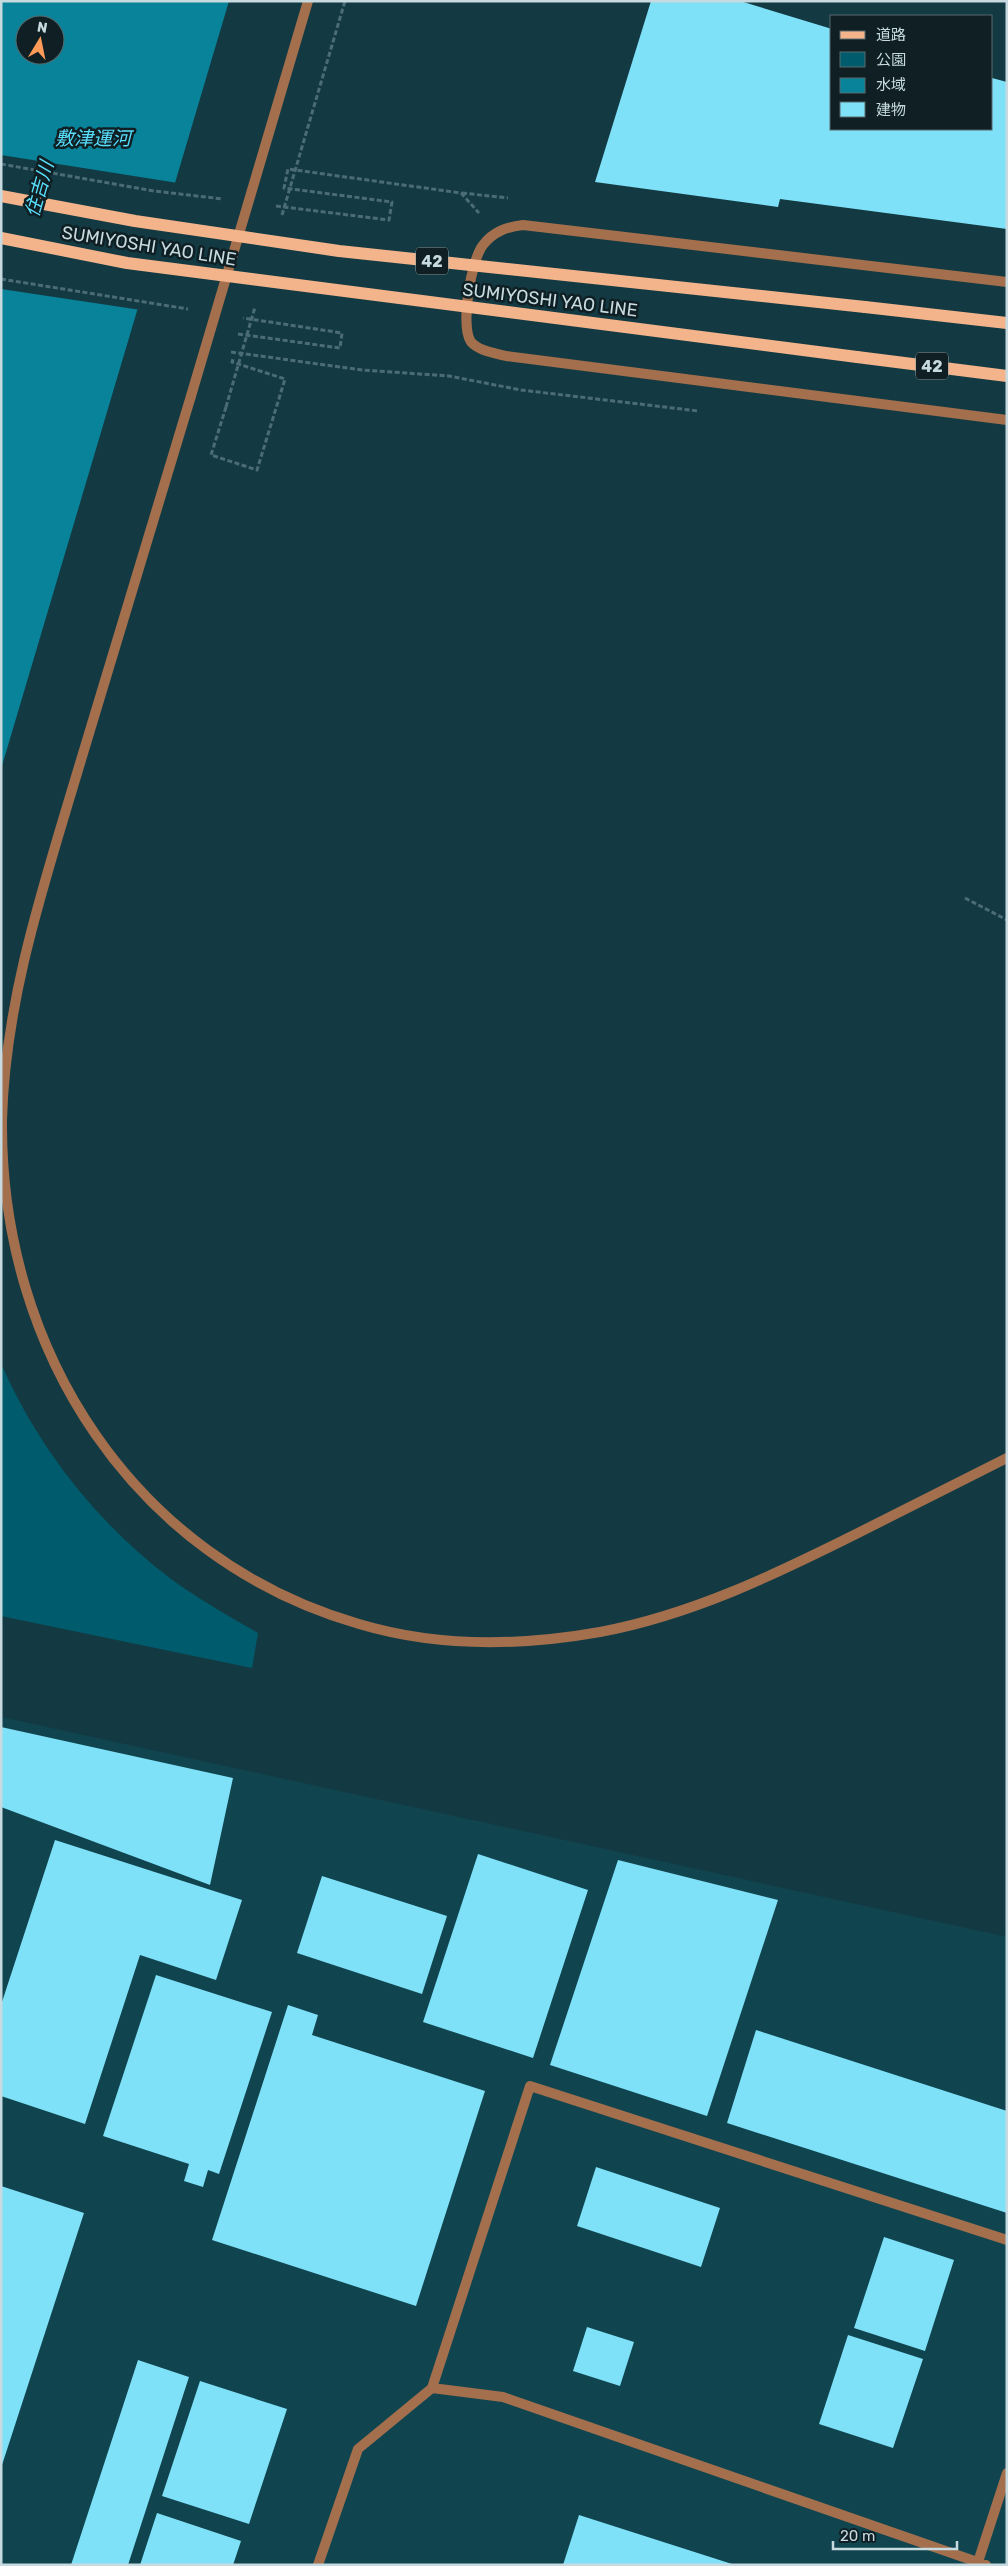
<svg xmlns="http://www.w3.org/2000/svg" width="1008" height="2566" font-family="Rubik,'Noto Sans JP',sans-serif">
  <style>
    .built { fill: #104550 }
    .green { fill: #005c6c }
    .water { fill: #098399; fill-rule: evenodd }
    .pier { fill: #133a43 }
    .building { fill: #7fe1f8 }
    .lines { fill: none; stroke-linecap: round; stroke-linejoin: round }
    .path { stroke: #4b6c74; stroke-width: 3; stroke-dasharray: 5 2.5; stroke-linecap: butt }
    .service { stroke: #a36f4d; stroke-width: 10 }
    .minor { stroke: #a36f4d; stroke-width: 10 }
    .tertiary { stroke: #a36f4d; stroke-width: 10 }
    .primary { stroke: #f4b48b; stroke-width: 12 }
    .path-bridge { stroke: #4b6c74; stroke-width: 3; stroke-dasharray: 5 2.5; stroke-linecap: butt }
    .tertiary-bridge { stroke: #a36f4d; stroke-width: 10 }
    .primary-bridge { stroke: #f4b48b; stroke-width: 12 }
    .labels { text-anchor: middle; stroke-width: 5; stroke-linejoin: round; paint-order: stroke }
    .shield { fill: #0f1f23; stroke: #8fa2a7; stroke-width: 1 }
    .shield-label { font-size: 16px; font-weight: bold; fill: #c6dae0 }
    .street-label { font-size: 18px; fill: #c6dae0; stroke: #0f1f23 }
    .water-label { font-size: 19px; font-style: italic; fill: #58defb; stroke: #0f1f23 }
  </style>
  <rect width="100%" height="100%" fill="#133a43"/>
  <!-- built -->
  <path class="built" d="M1,1717L1007,1937V2565H1Z"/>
  <!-- green -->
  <path class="green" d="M1,1363C37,1447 98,1524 171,1579C199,1599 228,1616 258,1633L252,1668L1,1616Z"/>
  <!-- water -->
  <path class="water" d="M1,1H229L1,769ZM25,25H55V55H25Z"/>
  <!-- pier -->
  <path class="pier" d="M1,155L178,183L141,310L1,289Z"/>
  <!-- building -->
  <path class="building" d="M651,1H740L832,29V129H992V78L1007,82V229L780,199L778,207L595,182Z
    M1,1727L233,1778L210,1885L1,1807Z
    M55,1840L242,1900L216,1980L140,1955L85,2124L1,2096V2005Z
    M478,1854L588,1890L533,2058L423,2022Z
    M618,1860L778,1900L707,2116L550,2065Z
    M322,1876L447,1916L422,1994L297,1953Z
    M156,1975L272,2012L219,2174L208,2170L203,2187L184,2181L189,2164L103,2136Z
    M288,2005L318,2015L312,2035L485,2091L416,2306L212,2240Z
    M756,2030L1007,2111V2213L727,2123Z
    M596,2167L720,2208L701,2267L577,2226Z
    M1,2186L84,2213L2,2465H1Z
    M884,2237L954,2260L925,2351L854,2328Z
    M587,2327L634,2342L620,2386L573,2371Z
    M848,2335L923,2359L893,2448L819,2424Z
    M138,2360L189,2377L128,2565H71Z
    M200,2381L287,2409L249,2524L162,2496Z
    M157,2513L241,2541L233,2565H140Z
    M579,2515L732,2564V2565H563Z"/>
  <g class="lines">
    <!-- path -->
    <path class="path" d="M1,164L154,191L223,199
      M462,193L508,198
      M276,206L389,220L392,202L284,188L288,169L461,193L479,213
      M1,279L188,309
      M238,334L340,348L342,333L243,318
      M231,352L362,370L449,376L521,390L698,411
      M226,407L211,455L257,470L285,379L232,362L233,359
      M965,898L1007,920"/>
    <!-- service -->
    <path class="service" d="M432,2388L530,2086L1007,2240
      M978,2562L1007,2473
      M318,2565L358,2449L432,2388L503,2397L986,2565"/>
    <!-- minor -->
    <path class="minor" d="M1007,282L523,225C506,227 493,232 483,245C471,260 460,326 471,342C479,351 495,353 506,356L1007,420"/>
    <!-- tertiary -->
    <path class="tertiary" d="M191,396C153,520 116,645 78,770C44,884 5,1000 2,1120C0,1351 134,1559 359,1624C436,1647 521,1646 600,1632C691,1615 774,1575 856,1534C906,1509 956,1484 1007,1458"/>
    <!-- primary -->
    <path class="primary" d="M865,307L1007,323
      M857,357L1007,376"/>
    <!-- path-bridge -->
    <path class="path-bridge" d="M282,215L345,1
      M226,407L255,307"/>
    <!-- tertiary-bridge -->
    <path class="tertiary-bridge" d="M191,396L308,1"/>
    <!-- primary-bridge -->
    <path class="primary-bridge" d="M1,196L135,221L339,251L865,307
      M1,238L127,263L857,357"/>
  </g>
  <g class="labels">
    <!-- shield labels -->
    <g class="shield">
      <rect x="416" y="247.5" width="32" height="27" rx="4"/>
      <rect x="916" y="352.5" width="32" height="27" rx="4"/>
    </g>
    <g class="shield-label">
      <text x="432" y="267">42</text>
      <text x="932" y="372">42</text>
    </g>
    <!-- street labels -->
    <g class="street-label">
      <text transform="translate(149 246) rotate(9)" y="6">SUMIYOSHI YAO LINE</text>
      <text transform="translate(550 300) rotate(7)" y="6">SUMIYOSHI YAO LINE</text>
    </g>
    <!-- water labels -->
    <g class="water-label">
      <text x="93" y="145">敷津運河</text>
      <text transform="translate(39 189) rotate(-74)" y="7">住吉川</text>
    </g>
  </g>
  <!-- border -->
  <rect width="1008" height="2566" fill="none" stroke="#c6dae0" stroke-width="5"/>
  <!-- legend -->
  <rect x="830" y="15" width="162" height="115" fill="#0f1f23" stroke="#586a6f"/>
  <rect x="840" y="31" width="25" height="8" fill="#f4b48b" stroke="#586a6f"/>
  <text x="876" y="40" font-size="15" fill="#c6dae0">道路</text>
  <rect x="840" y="52" width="25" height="15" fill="#005c6c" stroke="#586a6f"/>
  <text x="876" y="65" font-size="15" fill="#c6dae0">公園</text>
  <rect x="840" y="78" width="25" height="15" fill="#098399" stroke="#586a6f"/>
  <text x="876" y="90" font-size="15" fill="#c6dae0">水域</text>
  <rect x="840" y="102" width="25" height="15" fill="#7fe1f8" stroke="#586a6f"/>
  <text x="876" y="115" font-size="15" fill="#c6dae0">建物</text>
  <!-- north arrow -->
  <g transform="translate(40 40) rotate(10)"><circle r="24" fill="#0f1f23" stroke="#586a6f"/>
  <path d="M0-4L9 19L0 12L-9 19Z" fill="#fe9b58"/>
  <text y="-8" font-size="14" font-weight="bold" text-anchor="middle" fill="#c6dae0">N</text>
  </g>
  <!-- scale -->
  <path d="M833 2541v8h124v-8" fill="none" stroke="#c6dae0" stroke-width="2.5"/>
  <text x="840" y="2541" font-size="15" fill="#c6dae0" stroke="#0f1f23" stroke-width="4" paint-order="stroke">20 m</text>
</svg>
